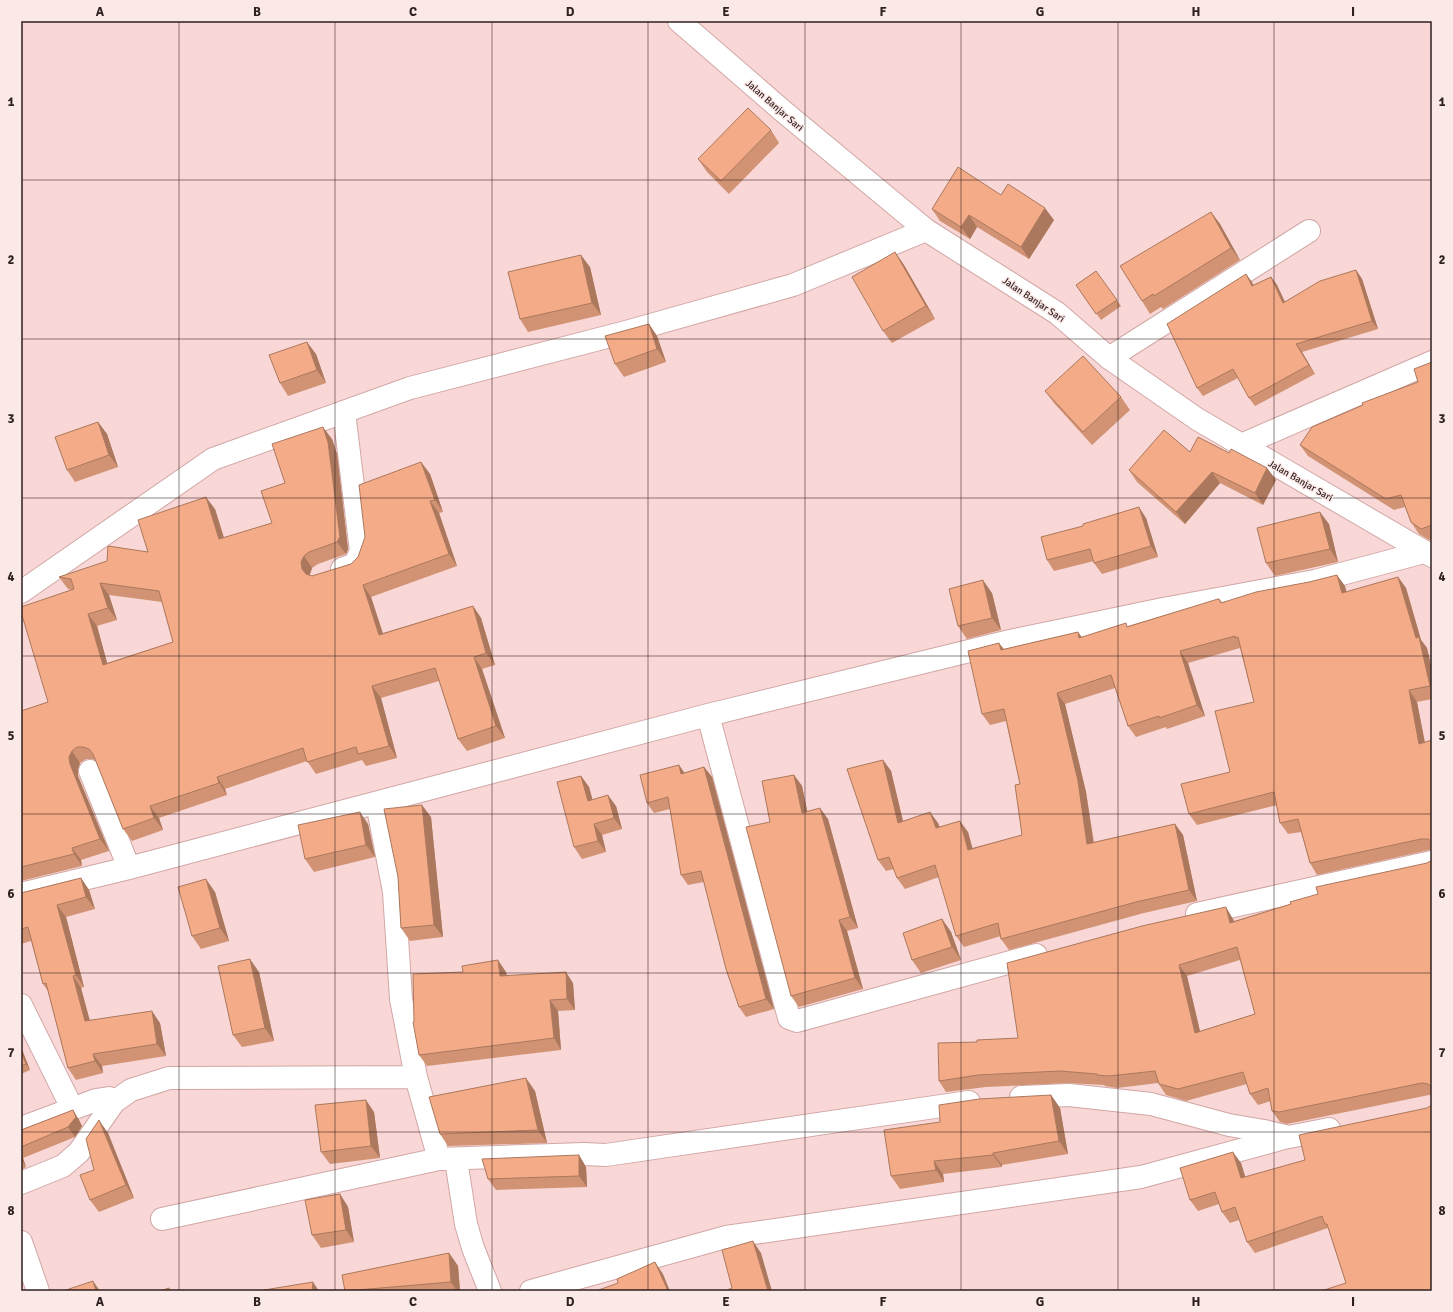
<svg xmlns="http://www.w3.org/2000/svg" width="1453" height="1312" font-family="Signika,sans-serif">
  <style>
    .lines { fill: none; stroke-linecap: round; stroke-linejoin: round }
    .minor-casing { stroke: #d0a7a5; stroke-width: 24 }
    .minor { stroke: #fff; stroke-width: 22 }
    .wall { fill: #d29374; fill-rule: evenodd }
    .shaded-wall { fill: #ab785e }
    .building { fill: #f4ab87; stroke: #ab785e; fill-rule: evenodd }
    .grid { fill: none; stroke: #2f1f1f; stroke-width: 1; stroke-opacity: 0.55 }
    .labels { text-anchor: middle; stroke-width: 3; stroke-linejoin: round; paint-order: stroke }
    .street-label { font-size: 10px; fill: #2f1f1f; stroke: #fbe9e8 }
    .neatline { fill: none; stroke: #2f1f1f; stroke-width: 1.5 }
    .grid-label { font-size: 13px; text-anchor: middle; font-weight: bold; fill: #2f1f1f }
  </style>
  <rect width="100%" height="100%" fill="#f9d7d6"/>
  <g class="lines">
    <!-- minor casing -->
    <g class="minor-casing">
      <path id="minor" d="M679,21L784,112L926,230L1057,313L1109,358L1197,419L1432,556
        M1109,358L1309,231
        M1241,445L1432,362
        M342,569L355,564L361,551L344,412
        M21,592L213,459L410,388L626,332L793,285L926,230
        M708,715L789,1018L797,1021L1036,955
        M90,771L129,868
        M377,803L394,892L401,999L416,1077L439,1159
        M21,894L129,868L708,715L1010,641L1163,609L1315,581L1424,552
        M1197,914L1432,862
        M21,1005L72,1108
        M1021,1097L1069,1095L1151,1104L1229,1125L1264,1131L1289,1137L1329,1129
        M21,1128L96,1100L109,1098L113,1100L114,1102
        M456,1160L466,1224L473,1248L490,1291
        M21,1183L63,1166L79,1152L114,1102L131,1090L169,1078L416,1077
        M162,1219L439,1159L584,1154L606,1155L969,1102
        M21,1242L38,1291
        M531,1291L726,1237L1141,1177L1288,1137"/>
    </g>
    <!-- minor -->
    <use href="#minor" class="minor"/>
  </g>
  <!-- wall -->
  <path class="wall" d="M771,130L779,143L729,194L707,172L698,159Z
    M1001,195L1054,220L1029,259L977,227L970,239L940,221L932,209Z
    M1211,212L1220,224L1240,260L1163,309L1161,307L1150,314L1142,301Z
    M895,252L904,265L935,319L892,343L883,331Z
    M590,267L601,315L528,332L520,319Z
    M1356,270L1362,279L1378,329L1302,352L1315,374L1255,406L1249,398L1238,378L1203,396L1197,388L1246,274L1253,285L1271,277L1277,285L1285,302Z
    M1096,271L1121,306L1101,320L1076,285Z
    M649,324L657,336L666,362L624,377L615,364Z
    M316,354L326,383L288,396L280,383Z
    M1432,362V539L1429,540L1419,534L1411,522L1405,507L1394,510L1308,456L1300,445L1418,382Z
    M1045,391L1121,397L1130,410L1092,445L1054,403Z
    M98,422L107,434L118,467L75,482L67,470Z
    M332,439L337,454L348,549L346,554L318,564L312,568L310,574V575L312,576L351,564L358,557L421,462L430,474L443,512L439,513L457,566L371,597L383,633L473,606L481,618L495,665L482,669L505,738L467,751L458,739L439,681L381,698L397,758L366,766L362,760L316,774L307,761L225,789L227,795L159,818L163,830L132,841L123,829L96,760L91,759H86L80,763L78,769V776L109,851L81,860L82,866L21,881V711L48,702L72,590L68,589L59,577L148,552L215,509L224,538L272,523L285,483ZM109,595L162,602L173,642L107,663L97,626L117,620Z
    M1190,452L1229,453L1267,468L1276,480L1263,505L1220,483L1185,524L1137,482L1129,470Z
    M1146,518L1158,557L1102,574L1094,563V561L1054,571L1047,560Z
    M1329,524L1338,562L1275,576L1266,563Z
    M1398,577L1406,588L1421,640L1427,648L1432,670V699L1417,702L1425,742L1432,740V850H1429L1317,875L1310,863L1301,832L1288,834L1280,823L1277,805L1197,825L1189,814L1230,772L1254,702L1240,648L1188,663L1205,716L1167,729L1166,727L1136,737L1128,726L1115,688L1065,704L1086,792L1094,842L1175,824L1183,835L1197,901L1144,913L1009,950L1001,939V936L964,947L956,936L939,877L905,889L897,878L894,869L886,871L878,860L883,760L891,771L903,821L938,823L939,827L968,832L972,848L1022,835L1020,784L1006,721L990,725L982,714L999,643L1004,649L1078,632L1082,638L1128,626L1219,599L1222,602L1345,586L1346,592Z
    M992,593L1001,630L967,639L958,626Z
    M679,765L684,773L704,767L712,777L774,1009L746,1017L739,1007L704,882L688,885L681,875L670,809L654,813L647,803Z
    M794,775L802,786L807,811L828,819L858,928L847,931L863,989L799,1007L791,996L770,822Z
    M581,776L589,787L592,800L616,806L622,829L602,835L606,852L582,859L574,847Z
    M431,817L443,937L410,941L401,928L398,877Z
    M368,824L375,857L314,872L305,859Z
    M1432,860V1095H1429L1287,1124L1280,1122L1272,1111L1271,1101L1258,1105L1250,1094L1247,1084L1186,1101L1166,1095L1158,1083L1117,1088L1105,1086L1104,1085L1068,1083L986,1087L946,1092L939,1081L977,1042L1018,1038L1233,919L1234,921L1291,904L1318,894L1427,863ZM1240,960L1255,1014L1200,1031L1187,976Z
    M81,878L89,890L95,909L66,917L84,987L81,988L90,1021L160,1023L166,1056L102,1066L103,1073L76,1080L68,1068L48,991L43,984L31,941L21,944V893Z
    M215,892L229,941L201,949L192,936Z
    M942,919L951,932L961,960L921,973L912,960Z
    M259,972L274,1041L242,1047L233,1035Z
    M506,972L507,976L573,983L575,1010L558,1011L561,1050L427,1066L419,1055L414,1022Z
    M21,1047L30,1070L21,1074Z
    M535,1091L547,1143L448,1146L440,1134Z
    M1051,1095L1060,1108L1068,1154L1002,1165V1167L943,1174L944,1182L900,1189L891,1176L940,1122Z
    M1427,1108L1346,1283L1329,1231L1328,1228L1255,1253L1247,1242L1239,1220L1230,1223L1222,1212L1219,1204L1198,1211L1190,1200L1241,1163L1245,1177L1305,1160Z
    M73,1110L79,1120L82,1126L75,1137L23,1158L26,1167L21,1170V1130Z
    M374,1112L380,1158L330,1164L321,1152Z
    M108,1133L134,1198L99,1212L90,1200L94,1170Z
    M579,1155L586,1167L587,1187L496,1190L488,1179Z
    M340,1194L348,1207L354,1242L321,1248L312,1235Z
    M449,1253L458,1266L460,1291H345Z"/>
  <!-- shaded-wall -->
  <path class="shaded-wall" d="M1045,208L1054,220L1029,259L1021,247Z
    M1211,212L1220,224L1240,260L1231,248Z
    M969,215L977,227L970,239L961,227Z
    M895,252L904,265L935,319L926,306Z
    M581,255L590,267L601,315L592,303Z
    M1356,270L1362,279L1378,329L1372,321Z
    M1246,274L1252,282L1258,294L1252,286Z
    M1271,277L1277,285L1289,311L1283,303Z
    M649,324L657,336L666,362L657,349Z
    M307,342L316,354L326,383L317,370Z
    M1296,344L1302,352L1315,374L1309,365Z
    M98,422L107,434L118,467L109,455Z
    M323,427L332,439L337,454L348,549L346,554L337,542Z
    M421,462L430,474L443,512L435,500Z
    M1267,468L1276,480L1263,505L1255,493Z
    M1212,472L1220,483L1185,524L1176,512Z
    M206,497L215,509L228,551L219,539Z
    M430,501L439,513L457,566L449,554Z
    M1139,507L1146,518L1158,557L1151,546Z
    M1320,512L1329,524L1338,562L1330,549Z
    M304,556L312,568L310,574V581L302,569L301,562Z
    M1337,575L1345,586L1350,605L1342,593Z
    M1398,577L1406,588L1421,640L1427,648L1432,670V689L1430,686Z
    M983,580L992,593L1001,630L992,618Z
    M100,583L109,595L117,620L108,608Z
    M363,585L371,597L387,647L379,635Z
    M473,606L481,618L495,665L486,653Z
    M88,614L97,626L111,677L103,665Z
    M1078,632L1086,643L1079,638Z
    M999,643L1007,655L1001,650Z
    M1180,651L1188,663L1205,716L1197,705Z
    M474,657L482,669L505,738L496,726Z
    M372,686L381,698L397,758L389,746Z
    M1409,690L1417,702L1427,755L1419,744Z
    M1057,693L1065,704L1086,792L1095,855L1087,844Z
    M72,751L80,763L78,769V776L109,851L100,839L70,764L69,757Z
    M883,760L891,771L906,834L898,823Z
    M679,765L686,775L681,774Z
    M704,767L712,777L774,1009L766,999Z
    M794,775L802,786L810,824L802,813Z
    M581,776L589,787L596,812L588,801Z
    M217,777L225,789L227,795L219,783Z
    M608,795L616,806L622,829L614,818Z
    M422,805L431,817L443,937L434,925Z
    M150,806L159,818L163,830L154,818Z
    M820,808L828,819L858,928L850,917Z
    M360,812L368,824L375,857L366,845Z
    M930,812L938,823L944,839L936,828Z
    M960,821L968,832L976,861L968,850Z
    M594,824L602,835L606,852L598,841Z
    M1175,824L1183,835L1197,901L1189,890Z
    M72,848L81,860L82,866L74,854Z
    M81,878L89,890L95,909L86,897Z
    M206,879L215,892L229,941L220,928Z
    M57,905L66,917L84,987L76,975Z
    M1226,907L1233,919L1238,934L1230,923Z
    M942,919L951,932L961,960L952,947Z
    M839,920L847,931L863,989L855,978Z
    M250,959L259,972L274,1041L265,1028Z
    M498,960L506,972L508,987L500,976Z
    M1179,965L1187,976L1203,1044L1195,1033Z
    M566,972L573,983L575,1010L567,999Z
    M73,976L81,988L93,1033L85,1021Z
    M550,1000L558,1011L561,1050L554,1038Z
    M152,1011L160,1023L166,1056L157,1044Z
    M21,1047L30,1070L26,1064L21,1052Z
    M93,1054L102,1066L103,1073L95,1061Z
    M526,1078L535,1091L547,1143L538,1130Z
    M1051,1095L1060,1108L1068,1154L1059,1141Z
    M366,1100L374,1112L380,1158L371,1146Z
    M73,1110L79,1120L82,1126L75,1137L68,1127Z
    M99,1120L108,1133L134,1198L126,1185Z
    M1233,1152L1241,1163L1249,1189L1241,1178Z
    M993,1153L1002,1165V1167L993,1155Z
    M21,1155L23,1158L26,1167L21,1159Z
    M579,1155L586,1167L587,1187L579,1176Z
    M934,1161L943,1174L944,1182L936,1170Z
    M340,1194L348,1207L354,1242L346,1230Z
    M753,1241L761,1253L772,1291H768Z
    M449,1253L458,1266L460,1291H457L451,1282Z
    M655,1262L663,1274L670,1291H668Z
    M93,1281L100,1291H96Z
    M313,1282L319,1291H312Z"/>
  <!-- building -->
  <path class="building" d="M748,108L771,130L721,181L698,159Z
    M958,167L1001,195L1008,184L1045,208L1021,247L969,215L961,227L932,209Z
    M1211,212L1231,248L1154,296L1153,294L1142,301L1120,266Z
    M895,252L926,306L883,331L852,277Z
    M581,255L592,303L520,319L508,272Z
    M1356,270L1372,321L1296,344L1309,365L1249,398L1233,369L1197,388L1167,324L1246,274L1252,286L1271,277L1283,303L1320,281Z
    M1096,271L1117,300L1096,314L1076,285Z
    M649,324L657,349L615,364L605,336Z
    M307,342L317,370L280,383L269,355Z
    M1083,356L1121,397L1083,432L1045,391Z
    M1432,362V525L1421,529L1411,522L1401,495L1386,499L1300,445L1312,427L1363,405L1362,403L1418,382L1414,369Z
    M98,422L109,455L67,470L55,437Z
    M323,427L328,442L340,537L337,542L309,552L304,556L301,562L302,569L306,574L312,576L351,564L358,557L365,537L359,485L421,462L435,500L430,501L449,554L363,585L379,635L473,606L486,653L474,657L496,726L458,739L435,668L372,686L389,746L358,754L356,747L307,762L303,748L217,777L219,783L150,806L154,818L123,829L93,754L89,749L83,747H77L72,751L69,757L70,764L100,839L72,848L74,854L21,867V711L48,702L21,612V607L74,589L71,579L59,577L107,561L108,546L148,552L138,520L206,497L219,539L272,523L261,491L285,483L272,444ZM100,583L159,591L173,642L103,665L88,614L108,608Z
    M1164,430L1190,452L1198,437L1229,453L1231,449L1267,468L1255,493L1212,472L1176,512L1129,470Z
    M1139,507L1151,546L1094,563L1090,549L1047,560L1041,537L1083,526V524Z
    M1320,512L1330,549L1266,563L1257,528Z
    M1337,575L1342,593L1398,577L1416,638L1419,637L1430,686L1409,690L1419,744L1432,740V842L1428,839H1421L1310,863L1298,819L1280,823L1274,792L1189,814L1181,784L1230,772L1215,711L1254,702L1238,637L1235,638V636L1180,651L1197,705L1159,718V716L1128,726L1111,675L1057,693L1078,781L1087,844L1175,824L1189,890L1136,902L1001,939L998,923L956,936L935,865L897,878L889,857L878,860L847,769L883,760L898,823L930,812L936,828L960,821L968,850L1022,835L1015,785L1020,784L1004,709L982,714L968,651L999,643L1001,650L1078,632L1079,638L1126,623L1127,627L1218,599H1219L1221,603L1256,592L1309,582Z
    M983,580L992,618L958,626L949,589Z
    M679,765L681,774L704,767L766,999L739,1007L726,969L701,871L681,875L668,797L647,803L640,775Z
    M794,775L802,813L820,808L850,917L839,920L855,978L791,996L746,827L770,822L762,781Z
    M581,776L588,801L608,795L614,818L594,824L598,841L574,847L557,782Z
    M422,805L434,925L401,928L398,877L384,809Z
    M360,812L366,845L305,859L298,825Z
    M1432,860V1087L1428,1084L1422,1083L1279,1112L1272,1111L1268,1088L1250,1094L1243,1072L1178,1089L1159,1084L1155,1071L1109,1076L1097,1075V1074L1060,1071L978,1075L939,1081L938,1043L977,1042V1040L1018,1038L1007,963L1142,926L1226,907L1230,923L1291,904L1290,902L1318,894L1316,887L1427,863ZM1237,947L1255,1014L1195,1033L1179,965Z
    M81,878L86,897L57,905L76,975L73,976L85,1021L152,1011L157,1044L93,1054L95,1061L68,1068L46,983L43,984L28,927L21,929V893Z
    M206,879L220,928L192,936L178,887Z
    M942,919L952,947L912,960L903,933Z
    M250,959L265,1028L233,1035L218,966Z
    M498,960L500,976L566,972L567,999L550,1000L554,1038L419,1055L413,1022H414L413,974L463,972L462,966Z
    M21,1052L26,1064L21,1066Z
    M526,1078L538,1130L440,1134L429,1097Z
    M1051,1095L1059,1141L993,1153V1155L934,1161L936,1170L891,1176L884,1130L940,1122L939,1105L979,1099Z
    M366,1100L371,1146L321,1152L315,1105Z
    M1432,1105V1291H1321L1346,1283L1327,1224H1325L1322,1216L1247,1242L1235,1207L1222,1212L1215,1192L1190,1200L1180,1168L1233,1152L1241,1178L1305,1160L1299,1135L1427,1108Z
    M73,1110L76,1117L68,1127L21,1147V1130Z
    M99,1120L126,1185L90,1200L80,1175L94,1170L86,1139Z
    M579,1155V1176L488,1179L482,1159Z
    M340,1194L346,1230L312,1235L305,1200Z
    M753,1241L768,1291H727V1290L732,1288L722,1250Z
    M449,1253L451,1282L345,1291L342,1275Z
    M655,1262L668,1291H596L618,1283L617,1279Z
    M93,1281L96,1291H63Z
    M313,1282L312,1291H258Z
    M169,1288L170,1291H160Z"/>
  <!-- grid -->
  <path class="grid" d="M179,21V1291M335,21V1291M492,21V1291M648,21V1291M805,21V1291M961,21V1291M1118,21V1291M1274,21V1291M21,180H1432M21,339H1432M21,498H1432M21,656H1432M21,814H1432M21,973H1432M21,1132H1432"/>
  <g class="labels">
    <!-- street labels -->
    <g class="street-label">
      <text transform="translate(775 105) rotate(41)" y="4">Jalan Banjar Sari</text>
      <text transform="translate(1034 299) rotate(34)" y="4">Jalan Banjar Sari</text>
      <text transform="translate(1301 480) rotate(30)" y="4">Jalan Banjar Sari</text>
    </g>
  </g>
  <!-- border -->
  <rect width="1453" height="1312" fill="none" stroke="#fbe9e8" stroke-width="44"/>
  <rect x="22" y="22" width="1409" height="1268" class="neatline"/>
  <g class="grid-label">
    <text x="100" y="16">A</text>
    <text x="257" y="16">B</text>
    <text x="413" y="16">C</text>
    <text x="570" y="16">D</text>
    <text x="726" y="16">E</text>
    <text x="883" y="16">F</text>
    <text x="1040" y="16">G</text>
    <text x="1196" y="16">H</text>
    <text x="1353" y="16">I</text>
    <text x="11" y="106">1</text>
    <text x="1442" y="106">1</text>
    <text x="11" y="264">2</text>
    <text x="1442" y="264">2</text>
    <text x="11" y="423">3</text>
    <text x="1442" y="423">3</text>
    <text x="11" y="581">4</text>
    <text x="1442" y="581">4</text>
    <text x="11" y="740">5</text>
    <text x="1442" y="740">5</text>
    <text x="11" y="898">6</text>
    <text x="1442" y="898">6</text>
    <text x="11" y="1057">7</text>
    <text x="1442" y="1057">7</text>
    <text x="11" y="1215">8</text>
    <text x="1442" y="1215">8</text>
    <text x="100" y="1306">A</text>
    <text x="257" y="1306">B</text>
    <text x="413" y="1306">C</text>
    <text x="570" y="1306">D</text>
    <text x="726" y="1306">E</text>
    <text x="883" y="1306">F</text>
    <text x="1040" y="1306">G</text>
    <text x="1196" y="1306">H</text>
    <text x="1353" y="1306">I</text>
  </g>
</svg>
